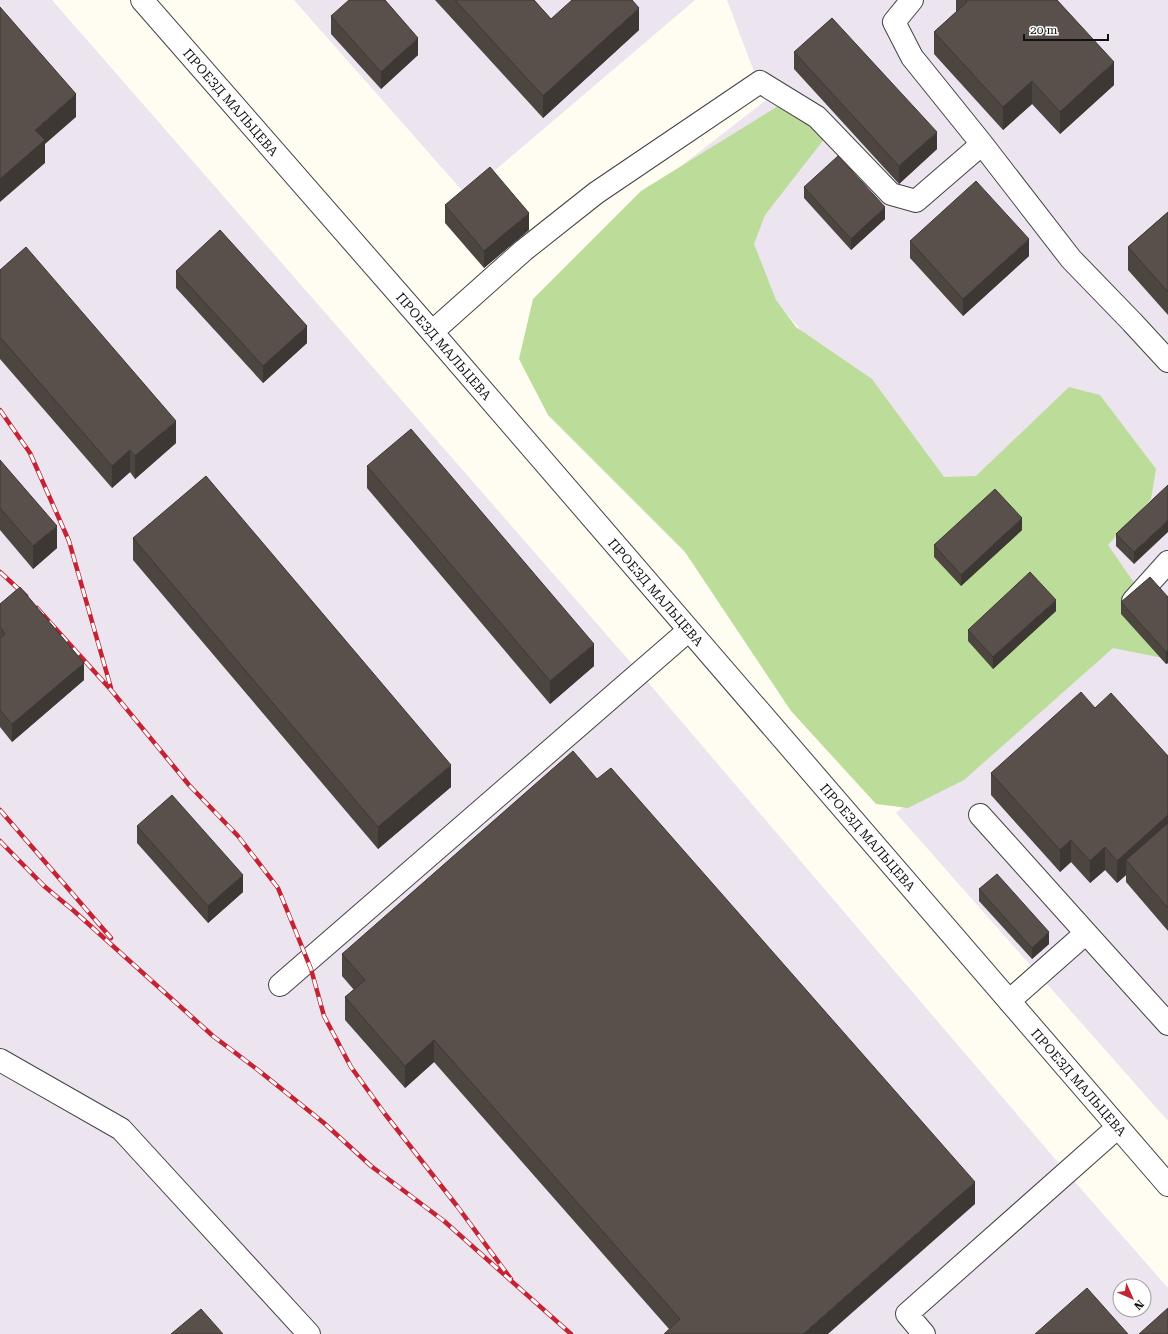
<svg xmlns="http://www.w3.org/2000/svg" width="1168" height="1334" font-family="'Roboto Serif',serif">
  <style>
    .industrial { fill: #ece4ee; fill-rule: evenodd }
    .forest { fill: #bd9 }
    .lines { fill: none; stroke-linecap: round; stroke-linejoin: round }
    .minor-casing { stroke: #434343; stroke-width: 24 }
    .minor { stroke: #fff; stroke-width: 22 }
    .rail-casing { stroke: #c52334; stroke-width: 4.5 }
    .rail { stroke: #fff; stroke-width: 3; stroke-dasharray: 9; stroke-linecap: butt }
    .wall { fill: #4d4540 }
    .shaded-wall { fill: #3e3834 }
    .building { fill: #59504b; stroke: #3e3834 }
    .labels { text-anchor: middle; stroke-width: 4; stroke-linejoin: round; paint-order: stroke }
    .street-label { font-size: 13px; fill: #101010; stroke: #fff }
  </style>
  <rect width="100%" height="100%" fill="#fffcf2"/>
  <!-- industrial -->
  <path class="industrial" d="M0,0H52L640,673L1067,1173L1168,1288V1334H0ZM1120,1286H1144V1310H1120Z
    M294,0H695L466,195Z
    M727,0H1168V1121L896,813L1082,652L667,177L765,101Z"/>
  <!-- forest -->
  <path class="forest" d="M778,106L810,110L825,138L765,215L754,244L776,300L796,327L872,379L944,477L976,476L1069,387L1100,395L1156,469L1151,499L1108,545L1168,632V659L1113,648L964,780L908,808L876,804L791,711L685,552L548,415L519,359L533,299L641,191Z"/>
  <g class="lines">
    <!-- minor casing -->
    <g class="minor-casing">
      <path id="minor" d="M142,0L432,332L1168,1185
        M912,0L894,22L912,57L982,144L1071,259L1132,322L1168,361
        M432,332L524,250L596,193L760,82L817,117L891,194L916,201L982,144
        M1133,601L1168,562
        M980,815L1086,933L1009,1001
        M1086,933L1168,1024
        M280,985L689,630
        M0,1060L121,1129L309,1334
        M924,1334L907,1314L1118,1127"/>
    </g>
    <!-- minor -->
    <use href="#minor" class="minor"/>
    <!-- rail casing -->
    <g class="rail-casing">
      <path id="rail" d="M0,410L30,453L69,541L111,688
        M0,572L26,596
        M37,608L111,690L189,785L238,836L278,888L311,969L324,1016L351,1067L385,1114L457,1206L511,1279
        M0,810L111,938
        M0,841L44,886L74,911L213,1036L258,1070L324,1123L371,1166L444,1221L571,1334"/>
    </g>
    <!-- rail -->
    <use href="#rail" class="rail"/>
  </g>
  <!-- wall -->
  <path class="wall" d="M435,0H534L551,19L639,30L543,118Z
    M956,0H1057L1114,85L1060,134L1032,104L1003,130L934,54V32L956,12Z
    M331,16L418,55L381,89L331,34Z
    M794,52L937,149L899,184L794,69Z
    M804,187L885,219L851,250L804,198Z
    M445,205L529,230L484,268L445,223Z
    M1168,212V315L1128,270V247Z
    M910,241L1029,256L963,316L910,258Z
    M0,270L176,443L135,479L130,472L112,488L0,359Z
    M176,271L307,343L263,383L176,288Z
    M0,460L57,548L33,569L0,530Z
    M367,466L594,666L550,704L367,488Z
    M1168,485L1134,564L1116,546V534Z
    M1022,530L961,586L934,557V545Z
    M133,538L451,787L378,849L133,560Z
    M1168,597V663L1166,664L1121,614V602Z
    M0,604L84,680L12,742L0,727Z
    M1056,611L993,669L968,641V630Z
    M1095,708L1168,756V931L1126,882V875L1117,883L1105,870L1090,883L1071,862L1060,872L991,795V773Z
    M597,779L975,1204L669,1329L434,1062L405,1088L345,1020V997L354,990L342,976V954Z
    M137,826L243,892L208,923L137,843Z
    M979,889L1049,944L1032,959L979,901Z"/>
  <!-- shaded-wall -->
  <path class="shaded-wall" d="M639,8V30L543,118V96Z
    M418,38V55L381,89V72Z
    M1114,62V85L1060,134V112Z
    M1032,81V104L1003,130V107Z
    M76,94V117L45,144V163L0,202V179L35,130Z
    M937,132V149L899,184V166Z
    M885,207V219L851,250V239Z
    M529,213V230L484,268V251Z
    M1029,239V256L963,316V299Z
    M307,326V343L263,383V366Z
    M176,421V443L135,479V456Z
    M130,450V472L112,488V466Z
    M1022,518V530L961,586V575Z
    M1168,520V532L1134,564V552Z
    M57,526V548L33,569V546Z
    M1056,600V611L993,669V657Z
    M594,644V666L550,704V681Z
    M1168,651V663L1166,664V652Z
    M84,663V680L12,742V724Z
    M451,765V787L378,849V827Z
    M1168,815V837L1126,860V875L1117,883V861Z
    M1071,840V862L1060,872V850Z
    M1105,847V870L1090,883V861Z
    M243,875V892L208,923V906Z
    M1049,932V944L1032,959V948Z
    M434,1040V1062L405,1088V1066Z
    M975,1182V1204L828,1334H803Z"/>
  <!-- building -->
  <path class="building" d="M349,0H385L418,38L381,72L331,16Z
    M455,0H534L551,19L572,0H632L639,8L543,96Z
    M965,0H1057L1114,62L1060,112L1032,81L1003,107L934,32L967,2Z
    M0,7L76,94L35,130L45,140L0,179Z
    M832,18L937,132L899,166L794,52Z
    M838,156L885,207L851,239L804,187Z
    M490,167L529,213L484,251L445,205Z
    M976,181L1029,239L963,299L910,241Z
    M1168,212V292L1128,247Z
    M220,230L307,326L263,366L176,271Z
    M26,247L176,421L135,456L130,450L112,466L0,337V270Z
    M411,429L594,644L550,681L367,466Z
    M0,460L57,526L33,546L0,508Z
    M206,476L451,765L378,827L133,538Z
    M1168,485V520L1134,552L1116,534Z
    M995,489L1022,518L961,575L934,545Z
    M1030,572L1056,600L993,657L968,630Z
    M1150,577L1168,597V651L1166,652L1121,602Z
    M20,587L84,663L12,724L0,710V638L5,634L0,627V604Z
    M1081,692L1095,708L1111,693L1168,756V815L1117,861L1105,847L1090,861L1071,840L1060,850L991,773Z
    M573,751L597,779L611,768L975,1182L803,1334H664L680,1319L434,1040L405,1066L345,997L365,980L342,954Z
    M172,795L243,875L208,906L137,826Z
    M1168,823V908L1126,860Z
    M997,874L1049,932L1032,948L979,889Z
    M1087,1288L1128,1334H1035Z
    M1168,1308V1334H1139Z
    M201,1309L223,1334H171Z"/>
  <g class="labels">
    <!-- street labels -->
    <g class="street-label">
      <text transform="translate(231 102) rotate(49)" y="5">ПРОЕЗД МАЛЬЦЕВА</text>
      <text transform="translate(444 346) rotate(49)" y="5">ПРОЕЗД МАЛЬЦЕВА</text>
      <text transform="translate(656 592) rotate(49)" y="5">ПРОЕЗД МАЛЬЦЕВА</text>
      <text transform="translate(868 837) rotate(49)" y="5">ПРОЕЗД МАЛЬЦЕВА</text>
      <text transform="translate(1079 1082) rotate(49)" y="5">ПРОЕЗД МАЛЬЦЕВА</text>
    </g>
  </g>
  <!-- north arrow -->
  <g transform="translate(1132 1298) rotate(135)"><circle r="19" fill="#ffffff" stroke="#9f9f9f"/>
  <path d="M0-3L7 15L0 10L-7 15Z" fill="#c52334"/>
  <text y="-6" font-size="11" font-weight="bold" text-anchor="middle" fill="#101010">N</text>
  </g>
  <!-- scale -->
  <path d="M1024 34v6h84v-6" fill="none" stroke="#101010" stroke-width="2"/>
  <text x="1030" y="34" font-size="12" fill="#101010" stroke="#ffffff" stroke-width="3" paint-order="stroke">20 m</text>
</svg>
